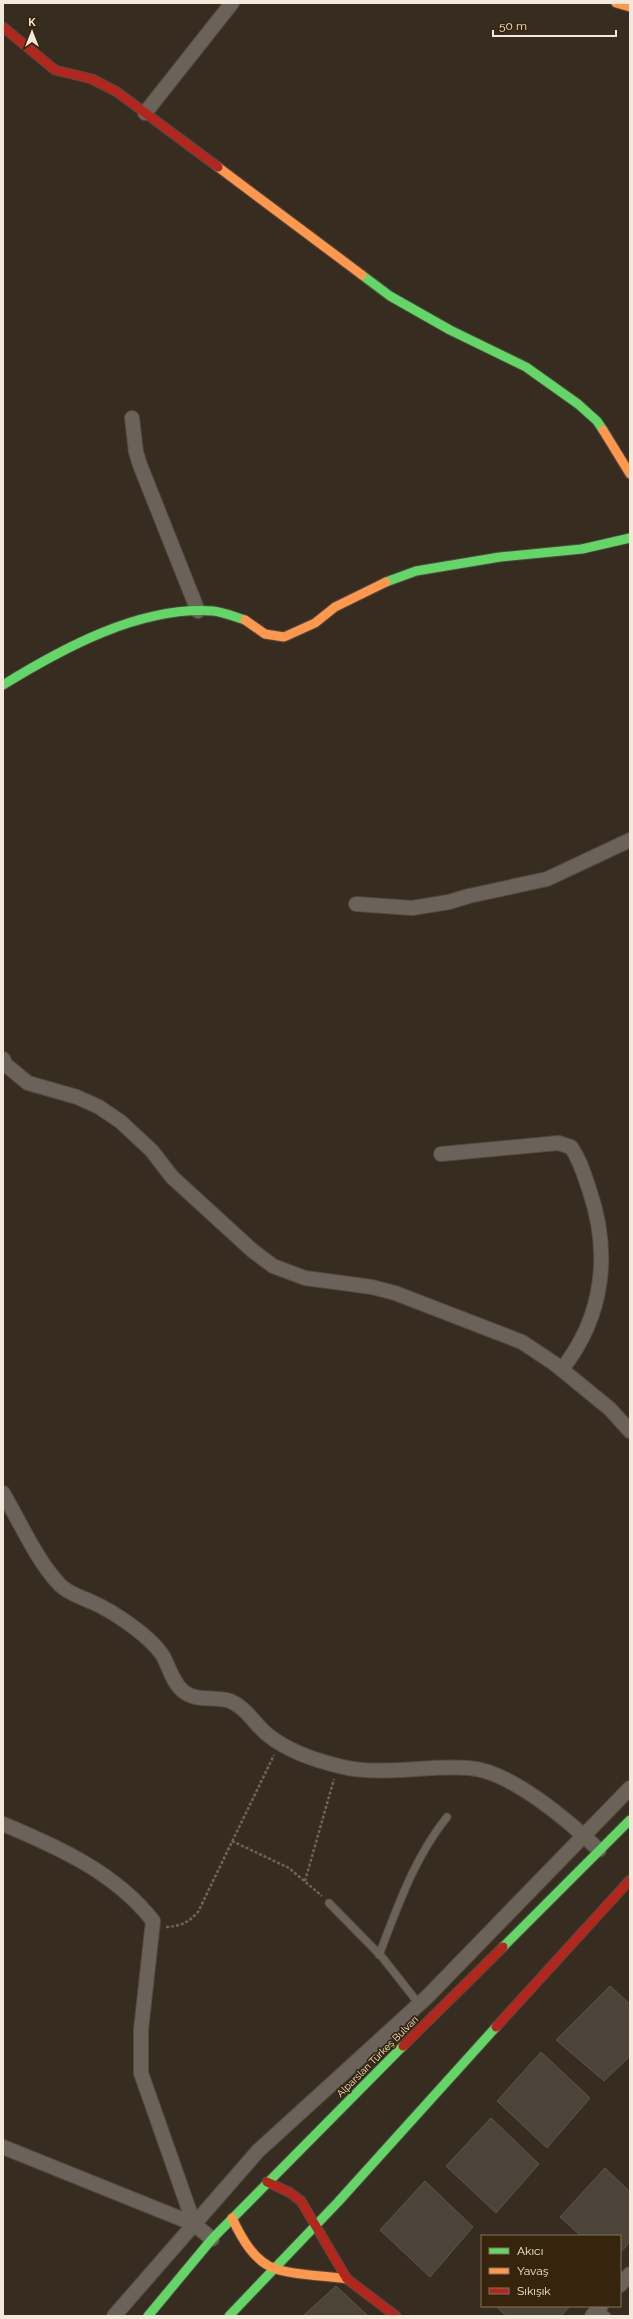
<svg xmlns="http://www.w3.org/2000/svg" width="633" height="2319" font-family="Raleway,sans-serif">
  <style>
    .building { fill: #4c4438; stroke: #5f564c }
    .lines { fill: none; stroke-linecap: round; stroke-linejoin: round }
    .lane-casing { stroke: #544b40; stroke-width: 9 }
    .street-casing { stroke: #544b40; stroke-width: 16 }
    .fast-casing { stroke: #544b40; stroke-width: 11 }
    .slow-casing { stroke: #544b40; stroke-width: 11 }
    .jam-casing { stroke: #544b40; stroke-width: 11 }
    .path { stroke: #6c645b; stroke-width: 2.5; stroke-dasharray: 3 2; stroke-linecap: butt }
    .lane { stroke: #6b635a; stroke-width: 7 }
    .street { stroke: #6b635a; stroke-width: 14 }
    .fast { stroke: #63d668; stroke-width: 9 }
    .slow { stroke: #ff974d; stroke-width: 9 }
    .jam { stroke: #b3261e; stroke-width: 9 }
    .labels { text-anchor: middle; stroke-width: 3.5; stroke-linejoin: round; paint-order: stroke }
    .street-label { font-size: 10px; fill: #f3e8d9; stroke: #36250c }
  </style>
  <rect width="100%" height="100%" fill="#362d20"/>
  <!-- building -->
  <path class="building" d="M610,1986L630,2004V2056L604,2081L556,2040Z
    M541,2052L590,2098L547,2148L497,2101Z
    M491,2118L539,2164L496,2213L446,2166Z
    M605,2168L630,2192V2242L620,2253V2236H581L560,2217Z
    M425,2181L473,2227L430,2277L380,2230Z
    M336,2286L368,2316H303Z
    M496,2306H570L561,2316H506Z"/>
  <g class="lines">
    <!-- lane casing -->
    <g class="lane-casing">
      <path id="lane" d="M329,1903L382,1957L419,2004
        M379,1955C398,1906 414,1858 447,1817
        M598,2309L607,2316"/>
    </g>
    <!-- street casing -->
    <g class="street-casing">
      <path id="street" d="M145,113L232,3
        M132,418L136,452L140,465L198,611
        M356,904L412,908L449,902L469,896L547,879L630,840
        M3,1059L6,1065L28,1083L77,1097L99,1107L121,1122L152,1151L172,1177L253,1251L273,1266L305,1278L372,1287L395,1293L522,1342L555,1364L610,1409L630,1431
        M441,1154L558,1143L571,1147C580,1160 584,1174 589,1189C611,1252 604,1316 562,1369
        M3,1493C20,1522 37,1561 60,1585C69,1594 81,1597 92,1602C103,1607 115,1614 125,1621C138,1630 154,1642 163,1656C169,1667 173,1683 183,1691C196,1702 215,1696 230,1701C247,1708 254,1724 268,1735C289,1752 317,1761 343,1767C382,1776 429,1765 469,1768C511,1771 570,1822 599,1850
        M3,1824C58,1847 116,1873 153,1921L141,2030V2073L194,2224L212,2239
        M3,2147L194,2224
        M620,2285L630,2274
        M114,2316L258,2151L427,1997L630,1788
        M592,2316L601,2306"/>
    </g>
    <!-- fast casing -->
    <g class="fast-casing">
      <path id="fast" d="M362,275L390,296L450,330L526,367L578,404L597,421L603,430
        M386,582L416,571L500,557L582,549L630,538
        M3,685C63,648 140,606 213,611C223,612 235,617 245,620
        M503,1947L630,1820
        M148,2316L212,2239L403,2046
        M229,2316L338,2202L496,2027"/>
    </g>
    <!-- slow casing -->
    <g class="slow-casing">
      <path id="slow" d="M616,3L630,7
        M218,167L362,275
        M603,430L630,474
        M245,620L265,634L284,637L315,623L335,607L386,582
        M232,2218C241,2237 254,2262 276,2269C293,2275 328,2276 347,2279"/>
    </g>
    <!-- jam casing -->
    <g class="jam-casing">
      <path id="jam" d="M3,27L55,70L92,79L117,92L218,167
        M496,2027L630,1880
        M403,2046L503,1947
        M267,2182L289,2192L301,2201L347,2279L396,2316"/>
    </g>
    <!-- path -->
    <path class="path" d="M232,1841L289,1868L322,1896
      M305,1881L334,1779
      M166,1927C181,1926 188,1923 198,1912L274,1755"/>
    <!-- lane -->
    <use href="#lane" class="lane"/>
    <!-- street -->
    <use href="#street" class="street"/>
    <!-- fast -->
    <use href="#fast" class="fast"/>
    <!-- slow -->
    <use href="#slow" class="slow"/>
    <!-- jam -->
    <use href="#jam" class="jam"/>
  </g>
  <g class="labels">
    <!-- street labels -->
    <g class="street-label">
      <text transform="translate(377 2056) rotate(-45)" y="4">Alparslan Türkeş Bulvarı</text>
    </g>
  </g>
  <!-- border -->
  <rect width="633" height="2319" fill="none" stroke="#f3e8d9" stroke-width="8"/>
  <!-- legend -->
  <rect x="481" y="2235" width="140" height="72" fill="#36250c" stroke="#82735e"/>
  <rect x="489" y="2248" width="20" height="6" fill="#63d668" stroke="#82735e"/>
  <text x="517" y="2255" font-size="12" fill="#f3e8d9">Akıcı</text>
  <rect x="489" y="2268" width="20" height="6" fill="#ff974d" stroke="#82735e"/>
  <text x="517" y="2275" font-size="12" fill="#f3e8d9">Yavaş</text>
  <rect x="489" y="2288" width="20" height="6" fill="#b3261e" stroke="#82735e"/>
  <text x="517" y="2295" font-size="12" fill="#f3e8d9">Sıkışık</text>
  <!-- north arrow -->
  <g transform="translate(32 32)" stroke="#36250c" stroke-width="3" paint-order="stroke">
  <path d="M0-3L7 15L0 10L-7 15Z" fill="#f3e8d9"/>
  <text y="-6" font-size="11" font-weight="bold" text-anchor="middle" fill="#f3e8d9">K</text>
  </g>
  <!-- scale -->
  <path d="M493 30v6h123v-6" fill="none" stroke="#f3e8d9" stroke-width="2"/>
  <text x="499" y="30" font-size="12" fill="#f3e8d9" stroke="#36250c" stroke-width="3" paint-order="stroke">50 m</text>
</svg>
